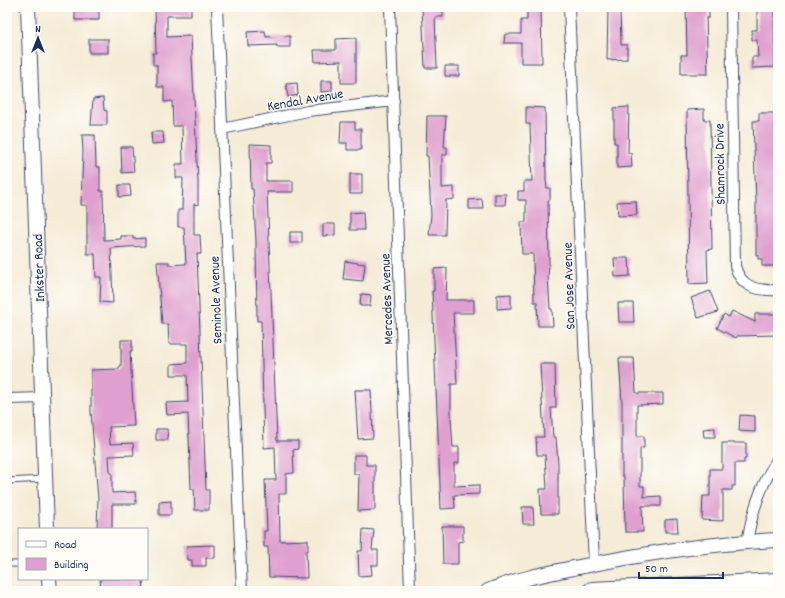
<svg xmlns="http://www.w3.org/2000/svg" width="785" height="598" font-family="Dekko,sans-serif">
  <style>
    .building { fill: #df9fcf }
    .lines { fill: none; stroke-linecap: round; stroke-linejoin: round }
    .service-casing { stroke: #3c4b70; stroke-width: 7 }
    .minor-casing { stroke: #3c4b70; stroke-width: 12 }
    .secondary-casing { stroke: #3c4b70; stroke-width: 16 }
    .motorway-casing { stroke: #3c4b70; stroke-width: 20 }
    .service { stroke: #fff; stroke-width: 5 }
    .minor { stroke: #fff; stroke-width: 10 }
    .secondary { stroke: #fff; stroke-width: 14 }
    .motorway { stroke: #fff; stroke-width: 18 }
    .labels { text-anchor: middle; stroke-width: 3; stroke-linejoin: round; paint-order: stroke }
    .street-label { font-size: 14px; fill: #1b2f5e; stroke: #fdfcf7 }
  </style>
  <rect width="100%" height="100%" fill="#fdfcf7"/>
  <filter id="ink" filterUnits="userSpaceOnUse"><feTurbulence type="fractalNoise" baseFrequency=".025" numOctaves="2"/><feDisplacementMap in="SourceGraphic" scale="8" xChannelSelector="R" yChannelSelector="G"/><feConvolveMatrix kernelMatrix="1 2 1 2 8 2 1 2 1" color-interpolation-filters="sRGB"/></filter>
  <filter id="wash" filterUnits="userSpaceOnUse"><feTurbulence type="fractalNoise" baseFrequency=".012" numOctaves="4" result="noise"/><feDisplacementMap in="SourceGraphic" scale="16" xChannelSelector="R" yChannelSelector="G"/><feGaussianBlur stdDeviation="0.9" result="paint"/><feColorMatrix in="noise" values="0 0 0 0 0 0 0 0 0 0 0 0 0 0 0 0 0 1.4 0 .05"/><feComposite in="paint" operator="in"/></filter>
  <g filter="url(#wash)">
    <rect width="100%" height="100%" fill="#f5ecd7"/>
    <g id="blocks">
      <!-- building -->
      <path class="building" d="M75,7H99V20H75Z
        M155,7H191V16H167V37L191,36L198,182V205L194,204V235H200L201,254H197L206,490H209V510H195L194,489H191L188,414L167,415L166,403L188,402L187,375H171V364L187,363V344H169L168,324H162L157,262H169V265L186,264L184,227H178V210H182L183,178H176V164H183L182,126H173L172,101L164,102V87H157V65H153V53H156Z
        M422,7H443V17H435L437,68H425Z
        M527,7H541L542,63H521V43H504L505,34H521V20H527Z
        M608,7H620L621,45H627V59L607,60Z
        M686,7H709V18H706L708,74H681V55H687Z
        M757,7H774L775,67L752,68V57H758L757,40H752V30H757Z
        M265,31L266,37L290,36V47H277V45L248,46L247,32Z
        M356,38V83H341V61L315,62L314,50H336V39Z
        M89,39H108V53H89Z
        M445,66H459V76H445Z
        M321,81H332V91L321,92Z
        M297,83L298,95L288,97L286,84Z
        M103,98L104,110L107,111V125H91L93,99Z
        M526,107L545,108L546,181L547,188H550V200H548L549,266L548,276L550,309H552L553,326H538L537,302H534L533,254H522L521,222H526V200H518V191H524V181H532L530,124H526Z
        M629,107L628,153H631L632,167L617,168V143H614V108Z
        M704,109V120H710L712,249L707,250L708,283L689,284L687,110Z
        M759,113H775L776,164H778V266H762V259H758V255H756V202L753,121H759Z
        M427,116H446L444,147H447V155H442V188L454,187V199L446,200L445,235H429L431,215L428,156H426Z
        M341,122H355V129H361V150H347V143H340Z
        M151,132H163L164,143L152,144Z
        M82,135H95L96,167H100V191H103L104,240L121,239V236H133V239L145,238V246L111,248L113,303L100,302L101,277H96L95,254H87V205H81L83,151Z
        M250,144L271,145V163H266V181H293V192H267L277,441H298V449L293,450L294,473L286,474V494H279L280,541L308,540V551H306L307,578L269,577L268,547H264V531H267L265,480H276L275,447L264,448L261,321H257L256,241L253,189H251Z
        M121,147H132L134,172L122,173Z
        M350,174H362V194H350Z
        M119,185H130L131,196L119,197Z
        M495,194H506L505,205H495Z
        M482,199L483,209H469V200Z
        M636,201L637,215L618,216L617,202Z
        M363,212L364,230H350V213Z
        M323,224H335V235L323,236Z
        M290,232H302V243H290Z
        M614,258H629L630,276L615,277Z
        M345,261L365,264L363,281L343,279Z
        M447,268L446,300H474V313H453L457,384H451V419L453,447H459V463H454V486L479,485V494L454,495L455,508L441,509L432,291H434V269Z
        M710,291L718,312L698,318L691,298Z
        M361,294L371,295L370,306H360Z
        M511,294V308L497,309V295Z
        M618,303H633L634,322H619Z
        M732,311L755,322V314H778V335L737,336L736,338L717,328L724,314L729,317Z
        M121,340H132V351H130L134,426L109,427L110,444L133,443L134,455L109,456L110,473H112V493L135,492L136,504H112V529H97L98,499L91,412V370L119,369V367L121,366Z
        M619,358H634L636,393H663V404L637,405V436H644V448H640V486H644V497L661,496V506H642L643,532H625L624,476H622V403Z
        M540,364H555L556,408H551L553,437H556L558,464V514H541L540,489H547L545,455H537L536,437H544Z
        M355,390H371L373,438L358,439Z
        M740,415L755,416V432L739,431Z
        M715,428V437H704L703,429Z
        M156,429H167L168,440H156Z
        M722,443H746V459H744V463H735V486H732V490H723V521L702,520L703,496H710V469H722Z
        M354,455H366V465H375V510L358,511L359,474H354Z
        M171,501V515H159V502Z
        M522,507H533L534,524H523Z
        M677,519L678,532H665V520Z
        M442,526H463V541L458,542V564H443Z
        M363,529L374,530L372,550H378V565H371L372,575L359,576L358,551H362Z
        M215,545V558H206V566H192V560H188L187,546Z
        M100,579H143L144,591H101Z"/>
    </g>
  </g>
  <g filter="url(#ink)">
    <use href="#blocks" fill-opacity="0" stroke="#3c4b70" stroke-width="1"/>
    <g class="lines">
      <!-- service casing -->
      <g class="service-casing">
        <path id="service" d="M7,481L44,479
          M7,564H19"/>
      </g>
      <!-- minor casing -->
      <g class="minor-casing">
        <path id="minor" d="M217,7L242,591
          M390,7L410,591
          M569,7L594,564
          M731,7L735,266C741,288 758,291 778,290
          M222,129L308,111L394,101
          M7,399L43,398
          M747,542C752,511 761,484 778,458"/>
      </g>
      <!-- secondary casing -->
      <g class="secondary-casing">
        <path id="secondary" d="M28,7L47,529
          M49,579L50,591
          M488,591C516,579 549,573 579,567C645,553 711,543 778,540"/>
      </g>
      <!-- motorway casing -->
      <g class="motorway-casing">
        <path id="motorway" d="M592,591L778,582"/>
      </g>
      <!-- service -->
      <use href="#service" class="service"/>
      <!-- minor -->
      <use href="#minor" class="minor"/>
      <!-- secondary -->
      <use href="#secondary" class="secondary"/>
      <!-- motorway -->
      <use href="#motorway" class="motorway"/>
    </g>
  </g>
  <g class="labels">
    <!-- street labels -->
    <g class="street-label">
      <text transform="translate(305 99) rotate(-10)" y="5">Kendal Avenue</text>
      <text transform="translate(719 164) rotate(-91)" y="5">Shamrock Drive</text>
      <text transform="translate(38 268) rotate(-92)" y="5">Inkster Road</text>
      <text transform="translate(568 286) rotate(-92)" y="5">San Jose Avenue</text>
      <text transform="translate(386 299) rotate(-92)" y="5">Mercedes Avenue</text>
      <text transform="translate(215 300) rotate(-92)" y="5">Seminole Avenue</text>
    </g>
  </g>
  <!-- margin -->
  <rect width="785" height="598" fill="none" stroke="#fdfcf7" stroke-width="24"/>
  <!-- legend -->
  <rect x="18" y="528" width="130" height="52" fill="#fdfcf7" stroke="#a3aaba"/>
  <rect x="26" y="541" width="20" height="6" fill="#ffffff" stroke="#a3aaba"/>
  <text x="54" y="548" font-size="12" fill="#1b2f5e">Road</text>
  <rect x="26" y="558" width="20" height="12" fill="#df9fcf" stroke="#a3aaba"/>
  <text x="54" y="568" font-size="12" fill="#1b2f5e">Building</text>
  <!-- north arrow -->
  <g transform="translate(38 38)" stroke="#fdfcf7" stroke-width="3" paint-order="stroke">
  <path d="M0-3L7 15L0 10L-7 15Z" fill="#1b2f5e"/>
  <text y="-6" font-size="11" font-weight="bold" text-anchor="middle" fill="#1b2f5e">N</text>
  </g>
  <!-- scale -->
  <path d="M639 572v6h84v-6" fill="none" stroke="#1b2f5e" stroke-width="2"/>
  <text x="645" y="572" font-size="12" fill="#1b2f5e" stroke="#fdfcf7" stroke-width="3" paint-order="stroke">50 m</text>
</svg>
